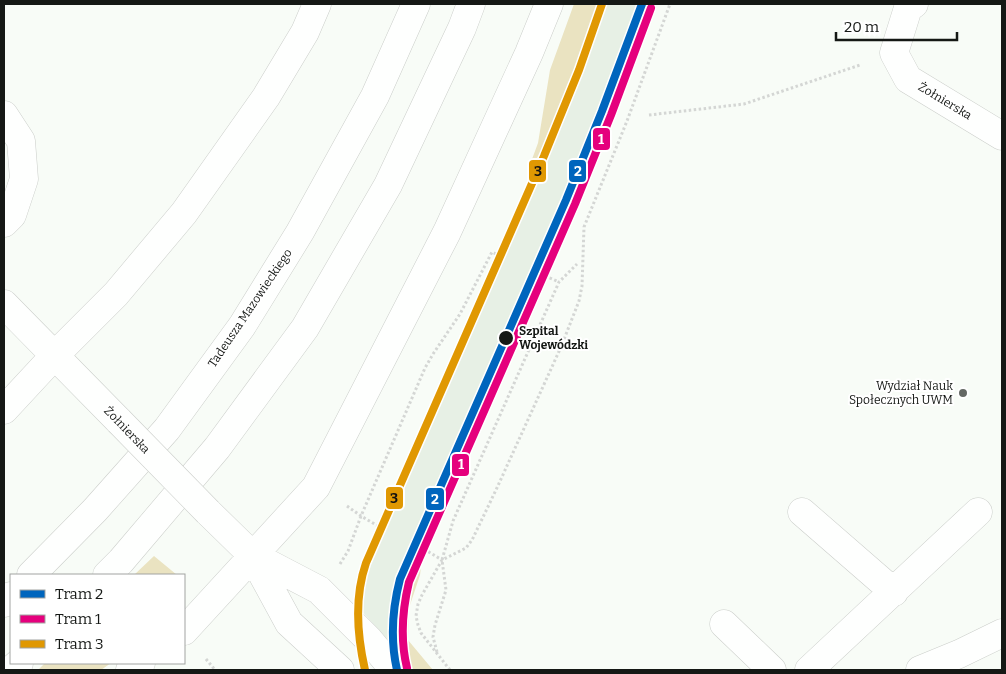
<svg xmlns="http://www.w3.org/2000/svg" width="1006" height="674" font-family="Bitter,serif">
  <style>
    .built { fill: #e7f0e5 }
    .green { fill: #eae3c1 }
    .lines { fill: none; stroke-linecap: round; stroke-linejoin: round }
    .minor-casing { stroke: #cbceca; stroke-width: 29 }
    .path { stroke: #d4d6d4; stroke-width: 3; stroke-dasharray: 2.5 2.5; stroke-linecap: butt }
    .minor { stroke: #fefffe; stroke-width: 28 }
    .minor-bridge-casing { stroke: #cbceca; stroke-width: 29; stroke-linecap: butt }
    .minor-bridge { stroke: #fefffe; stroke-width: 28 }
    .tram-1-casing { stroke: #fff; stroke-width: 11 }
    .tram-2-casing { stroke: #fff; stroke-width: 11 }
    .tram-3-casing { stroke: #fff; stroke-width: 11 }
    .tram-1 { stroke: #0065bd; stroke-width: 8 }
    .tram-2 { stroke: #e5007d; stroke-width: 8 }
    .tram-3 { stroke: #e09802; stroke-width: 8 }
    .stop-dot { fill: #151815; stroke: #fff; stroke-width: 2 }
    .poi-dot { fill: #646864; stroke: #fff; stroke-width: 2 }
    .labels { text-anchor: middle; stroke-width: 4; stroke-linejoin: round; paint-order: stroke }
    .street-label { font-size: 12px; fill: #151815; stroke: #fff }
    .stop-label { font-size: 12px; font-weight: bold; fill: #151815; stroke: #fff; text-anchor: start }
    .poi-label { font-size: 12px; fill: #151815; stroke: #fff; text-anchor: end }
    .line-badge { stroke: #fff; stroke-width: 2 }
    .badge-label { font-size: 14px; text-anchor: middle; font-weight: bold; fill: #fff }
    .pale-badge-label { font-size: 14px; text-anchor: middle; font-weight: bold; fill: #111 }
  </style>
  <rect width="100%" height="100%" fill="#f8fcf7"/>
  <!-- built -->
  <path class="built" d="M603,4H652L622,88L582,189L439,514L415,564L401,619L402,639L406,660L359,608L362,591L371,560L397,496L498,268L575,80Z"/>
  <!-- green -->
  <path class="green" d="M574,4H603L593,33L536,175L528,170L538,143L550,70Z
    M154,556L177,575H134Z
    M415,564L421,567L420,575L409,608L408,640L433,670H414L406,660L402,639L401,619L404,597Z
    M45,663H111L101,670H38Z"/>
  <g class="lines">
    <!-- minor casing -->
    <g class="minor-casing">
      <path id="minor" d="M914,4L908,8L894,53L908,79L1002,136
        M4,115L21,141L24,179L12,215L4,223
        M4,304L119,421
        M4,410L55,355L116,294L184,213L266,97L305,32L317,4
        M208,512L252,555L319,590L369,640L394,670
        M802,512L894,592
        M252,555L289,623L340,670
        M31,575L95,510L167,429L242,326L300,232L375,96L416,4
        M107,575L121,561L217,448L305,328L388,185L462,28L471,4
        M4,603L11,596
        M724,624L772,670
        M184,631L316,487L447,232L529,53L549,4
        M11,670L19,663
        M130,670L141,663
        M809,670L978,512
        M920,670L959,654L1002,633"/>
    </g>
    <!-- path -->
    <path class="path" d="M649,115L744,104L860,65
      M545,276L559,282
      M347,506L361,516L378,526
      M424,549L442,560
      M340,564L348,551L361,516L425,368L433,354L460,314L492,252L500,256
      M437,652L433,637L435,625L446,590L442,560L453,521L555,291L559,282L577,264
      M206,659L215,670
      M450,670L421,633L418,625L416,616L418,604L422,595L442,560L466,548L472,540L496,490L561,347L579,301L582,286L584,227L627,121L670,4"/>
    <!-- minor -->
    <use href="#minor" class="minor"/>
    <!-- minor-bridge casing -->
    <g class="minor-bridge-casing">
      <path id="minor-bridge" d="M119,421L208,512"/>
    </g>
    <!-- minor-bridge -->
    <use href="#minor-bridge" class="minor-bridge"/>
    <!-- tram-1 casing -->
    <g class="tram-1-casing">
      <path id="tram-1" d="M397,670C390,639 392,610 400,579L566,200L602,111L642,4"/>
    </g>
    <!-- tram-2 casing -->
    <g class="tram-2-casing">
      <path id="tram-2" d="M407,668C400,639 402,611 409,582L575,204L611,115L651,8"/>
    </g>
    <!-- tram-3 casing -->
    <g class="tram-3-casing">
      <path id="tram-3" d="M365,670C357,635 354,598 366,563L544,156L579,70L602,4"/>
    </g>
    <!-- tram-1 -->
    <use href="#tram-1" class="tram-1"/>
    <!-- tram-2 -->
    <use href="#tram-2" class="tram-2"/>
    <!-- tram-3 -->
    <use href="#tram-3" class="tram-3"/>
  </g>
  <!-- markers -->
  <circle class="stop-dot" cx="506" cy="338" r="8"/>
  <circle class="poi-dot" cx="963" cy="393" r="5"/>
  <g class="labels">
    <!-- street labels -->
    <g class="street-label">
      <text transform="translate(945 101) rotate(31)" y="4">Żołnierska</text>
      <text transform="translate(250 308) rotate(-56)" y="4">Tadeusza Mazowieckiego</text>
      <text transform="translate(127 430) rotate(46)" y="4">Żołnierska</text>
    </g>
    <!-- stop labels -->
    <g class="stop-label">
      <text x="519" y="335">Szpital<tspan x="519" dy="14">Wojewódzki</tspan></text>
    </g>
    <!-- poi labels -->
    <g class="poi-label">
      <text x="953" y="390">Wydział Nauk<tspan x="953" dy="14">Społecznych UWM</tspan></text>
    </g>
  </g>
  <g class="line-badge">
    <rect x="592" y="127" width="19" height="24" rx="5" fill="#e5007d"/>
    <rect x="528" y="159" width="19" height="24" rx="5" fill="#e09802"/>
    <rect x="568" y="159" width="19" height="24" rx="5" fill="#0065bd"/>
    <rect x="451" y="453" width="19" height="24" rx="5" fill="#e5007d"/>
    <rect x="385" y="486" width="19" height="24" rx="5" fill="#e09802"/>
    <rect x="425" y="487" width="20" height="24" rx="5" fill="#0065bd"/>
  </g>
  <g class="badge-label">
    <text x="601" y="144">1</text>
    <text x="578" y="176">2</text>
    <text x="461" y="469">1</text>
    <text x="435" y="504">2</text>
  </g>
  <g class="pale-badge-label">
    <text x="538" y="176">3</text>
    <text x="394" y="503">3</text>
  </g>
  <!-- border -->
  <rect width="1006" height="674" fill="none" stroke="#151815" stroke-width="10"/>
  <!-- legend -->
  <rect x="10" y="574" width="175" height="90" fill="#ffffff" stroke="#a1a3a1"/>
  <rect x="20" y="590" width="25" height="8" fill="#0065bd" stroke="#a1a3a1"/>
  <text x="55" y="599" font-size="15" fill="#151815">Tram 2</text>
  <rect x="20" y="615" width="25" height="8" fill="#e5007d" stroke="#a1a3a1"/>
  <text x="55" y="624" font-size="15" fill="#151815">Tram 1</text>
  <rect x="20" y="640" width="25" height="8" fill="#e09802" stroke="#a1a3a1"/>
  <text x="55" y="649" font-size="15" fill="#151815">Tram 3</text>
  <!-- scale -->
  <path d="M836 32v8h121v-8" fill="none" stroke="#151815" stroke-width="2.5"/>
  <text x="844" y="32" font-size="15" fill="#151815" stroke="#ffffff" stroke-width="4" paint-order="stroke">20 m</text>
</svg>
